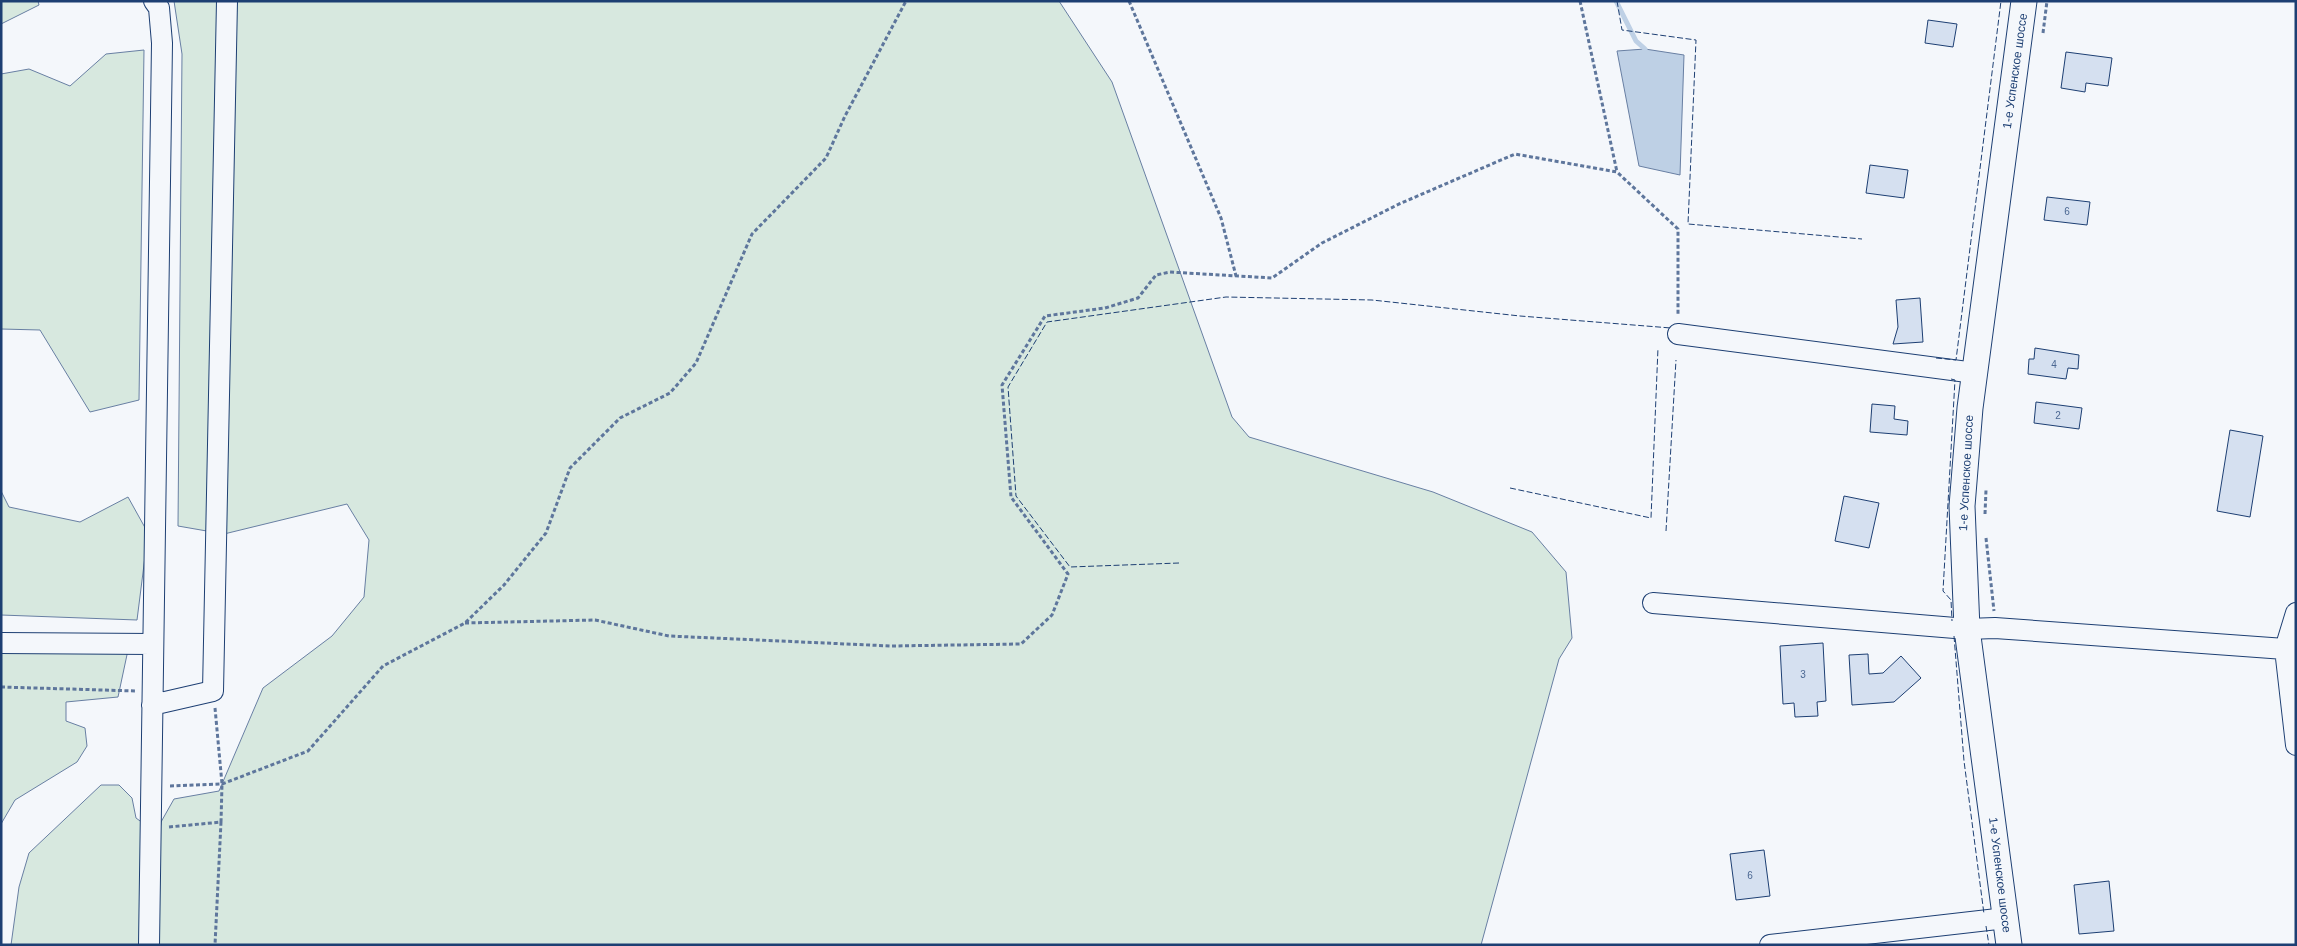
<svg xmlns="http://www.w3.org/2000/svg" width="2297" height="946" font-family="Helvetica,sans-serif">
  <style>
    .green { fill: #d7e8df; stroke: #687fa3 }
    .water { fill: #bed0e5; stroke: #687fa3 }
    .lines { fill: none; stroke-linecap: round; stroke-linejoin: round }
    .stream { stroke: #bed0e5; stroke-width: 5 }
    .building { fill: #d5e0f0; stroke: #1d3f73 }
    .minor-casing { stroke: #1d3f73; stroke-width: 22 }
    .major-casing { stroke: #1d3f73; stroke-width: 27 }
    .path { stroke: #5e769c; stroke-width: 3; stroke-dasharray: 4 2.5; stroke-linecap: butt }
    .minor { stroke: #f4f7fb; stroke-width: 20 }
    .major { stroke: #f4f7fb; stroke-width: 25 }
    .fence { stroke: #1d3f73; stroke-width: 1; stroke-dasharray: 6 2.5; stroke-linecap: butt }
    .labels { text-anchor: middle; stroke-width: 4; stroke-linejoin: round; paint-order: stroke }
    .number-label { font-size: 10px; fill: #4b6792 }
    .street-label { font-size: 12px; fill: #1d3f73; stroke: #f4f7fb }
  </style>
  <rect width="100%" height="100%" fill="#f4f7fb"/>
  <!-- green -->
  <path class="green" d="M1,1H38L39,5L1,24Z
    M174,1H1059L1112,82L1232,417L1249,437L1433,492L1532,532L1566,572L1572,638L1559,659L1481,945H11L19,887L29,853L101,785H119L132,798L136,818L151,829L156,866L161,822L174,799L219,791L263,688L332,636L364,597L369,540L347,504L224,534L178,526L182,54Z
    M144,50L139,400L90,412L40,330L1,329V74L29,69L70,86L106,54Z
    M1,491L9,507L80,522L128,497L148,533L137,620L1,615Z
    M1,644L128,650L118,697L66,702V721L85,728L87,746L77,762L15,800L1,824Z"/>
  <!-- water -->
  <path class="water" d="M1645,49L1684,55L1680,175L1639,166L1617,51Z"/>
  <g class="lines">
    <!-- stream -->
    <path class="stream" d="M1616,1L1636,41L1645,49"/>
  </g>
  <!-- building -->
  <path class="building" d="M1928,20L1957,24L1953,47L1925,43Z
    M2066,52L2112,58L2108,86L2086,83L2085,92L2061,88Z
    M1870,165L1908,170L1904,198L1866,193Z
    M2047,197L2090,202L2087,225L2044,220Z
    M1920,298L1923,342L1893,344L1898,327L1896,300Z
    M2035,348L2079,355L2078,369L2068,368L2066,379L2028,374L2029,359H2034Z
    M2036,402L2082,408L2079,429L2034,423Z
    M1872,404L1895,406L1894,419L1908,421L1907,435L1870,432Z
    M2230,430L2263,436L2250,517L2217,511Z
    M1844,496L1879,503L1869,548L1835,541Z
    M1823,643L1826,701L1817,702L1818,716L1795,717L1794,703L1783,704L1780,646Z
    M1868,654L1869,674L1883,673L1901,656L1921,678L1894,702L1852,705L1849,655Z
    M1764,850L1770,896L1736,900L1730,854Z
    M2109,881L2114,931L2079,934L2074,885Z"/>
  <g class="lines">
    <!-- minor casing -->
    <g class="minor-casing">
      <path id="minor" d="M1678,334L1975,373
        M1653,603L1967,629L1995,628L2285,649
        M2296,613L2285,649L2296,745
        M1,643L152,644
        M152,705L213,691L227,1
        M149,945L162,43L159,8L154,1
        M1770,945L2006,918"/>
    </g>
    <!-- major casing -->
    <g class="major-casing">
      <path id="major" d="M2009,945L1967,629L1962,506L1970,408L2024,1"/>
    </g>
    <!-- path -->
    <path class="path" d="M1129,1L1221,218L1236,276
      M1580,1L1617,172
      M2043,33L2047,1
      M1985,514L1986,490
      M1986,538L1994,611
      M465,623L595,620L669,636L891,646L1021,644L1052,615L1068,574L1011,497L1002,385L1045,316L1105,308L1138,298L1156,275L1170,272L1272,278L1322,243L1399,204L1515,154L1617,172L1678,229V316
      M1,687L136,691
      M215,708L222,784L221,822
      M170,786L222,784L308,751L383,666L465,623L504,585L546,533L570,468L620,418L670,393L696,363L752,234L826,158L845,116L906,1
      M169,827L221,822L215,945"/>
    <!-- minor -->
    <use href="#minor" class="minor"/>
    <!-- major -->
    <use href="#major" class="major"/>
    <!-- fence -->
    <path class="fence" d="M1617,1L1622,30L1696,40L1688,224L1862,239
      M1936,358L1956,360L2001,1
      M1951,379L1955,380L1943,591L1951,600L1952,621
      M1510,488L1651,518L1658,348
      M1666,531L1676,360
      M1179,563L1070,567L1016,496L1008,387L1047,322L1226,297L1372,300L1520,316L1671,328
      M1954,636L1964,761L1984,914
      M1986,926L1989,945"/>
  </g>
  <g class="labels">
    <!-- number labels -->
    <g class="number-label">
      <text x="2067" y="215">6</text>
      <text x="2054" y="368">4</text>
      <text x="2058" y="419">2</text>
      <text x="1803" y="678">3</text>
      <text x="1750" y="879">6</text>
    </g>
    <!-- street labels -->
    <g class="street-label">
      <text transform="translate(2015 71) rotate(-82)" y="4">1-е Успенское шоссе</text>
      <text transform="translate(1966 473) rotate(-87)" y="4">1-е Успенское шоссе</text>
      <text transform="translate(2000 875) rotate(83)" y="4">1-е Успенское шоссе</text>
    </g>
  </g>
  <!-- border -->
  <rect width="2297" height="946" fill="none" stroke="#1d3f73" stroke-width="5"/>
</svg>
